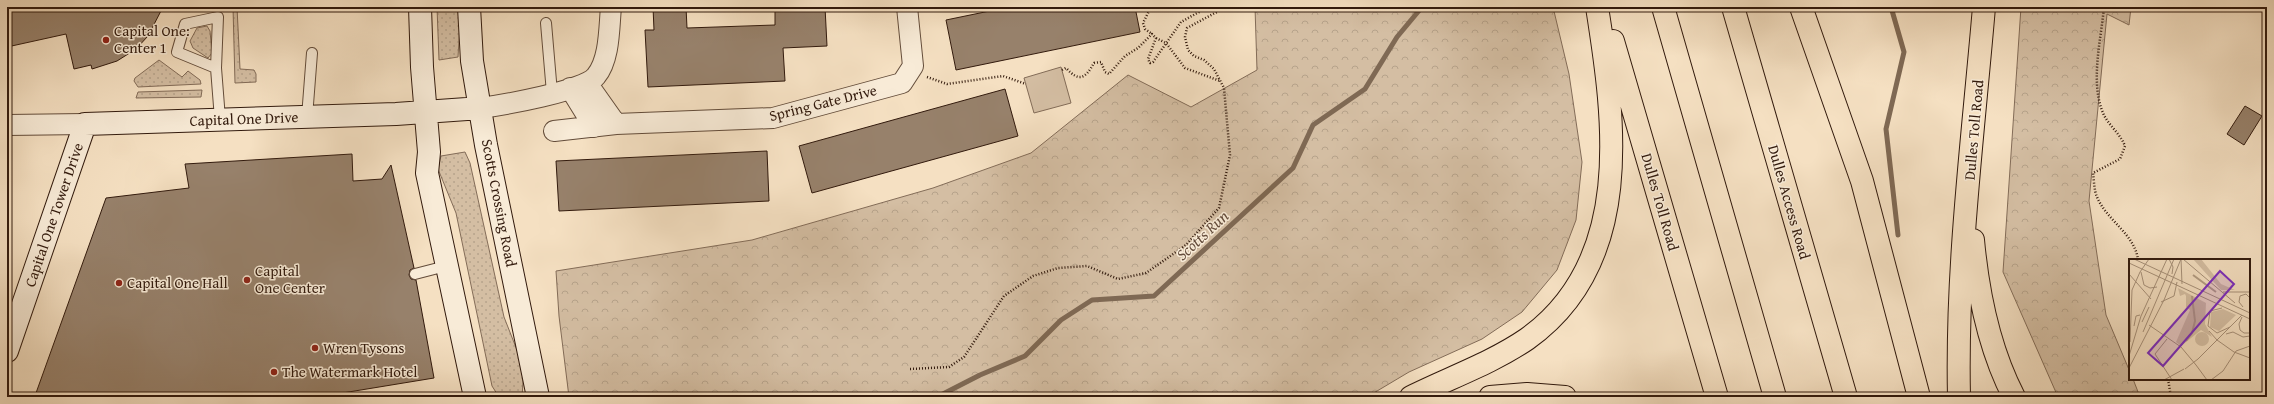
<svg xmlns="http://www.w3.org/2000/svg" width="2274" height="404" font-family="'Gentium Book Plus',serif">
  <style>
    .grass { fill: url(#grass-dots); stroke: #836c58 }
    .forest { fill: url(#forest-crowns); stroke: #836c58 }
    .pitch { fill: #d4bea3; stroke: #836c58 }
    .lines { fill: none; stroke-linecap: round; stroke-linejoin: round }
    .stream { stroke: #7f6954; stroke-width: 5 }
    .building { fill: #97816b; stroke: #321a0d }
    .lane-casing { stroke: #634c3a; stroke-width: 12 }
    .street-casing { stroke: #634c3a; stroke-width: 22 }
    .secondary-casing { stroke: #321a0d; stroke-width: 24 }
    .highway-casing { stroke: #321a0d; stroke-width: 24 }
    .path { stroke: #321a0d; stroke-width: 2.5; stroke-dasharray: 1 2; stroke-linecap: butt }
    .lane { stroke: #f8ebd7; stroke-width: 10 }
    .street { stroke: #f8ebd7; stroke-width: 20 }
    .secondary { stroke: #f8ebd7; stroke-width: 22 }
    .highway { stroke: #f5e0c2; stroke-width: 22 }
    .poi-dot { fill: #8f2418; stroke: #f8ebd7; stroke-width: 1.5 }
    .labels { text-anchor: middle; stroke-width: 3; stroke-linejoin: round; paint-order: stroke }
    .poi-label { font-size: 15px; fill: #321a0d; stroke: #f8ebd7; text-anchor: start }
    .street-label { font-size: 15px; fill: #321a0d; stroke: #f8ebd7 }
    .water-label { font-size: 16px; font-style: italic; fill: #664e3d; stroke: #f8ebd7 }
    .inset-river { fill: none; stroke: #b39d84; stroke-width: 2 }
    .inset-road { fill: none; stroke: #a7917a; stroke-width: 1 }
    .view { fill: #7b2cbf; fill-opacity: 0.15; stroke: #7b2cbf; stroke-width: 2 }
    .inset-edge { fill: none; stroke: #321a0d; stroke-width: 2 }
  </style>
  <defs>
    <pattern id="grass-dots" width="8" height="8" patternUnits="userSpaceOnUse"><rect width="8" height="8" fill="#d4bea3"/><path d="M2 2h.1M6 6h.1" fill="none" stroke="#b6a38b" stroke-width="1.8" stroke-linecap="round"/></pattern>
    <pattern id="forest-crowns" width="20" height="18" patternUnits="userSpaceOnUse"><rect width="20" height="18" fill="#d4bea3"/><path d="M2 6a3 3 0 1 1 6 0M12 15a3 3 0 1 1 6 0" fill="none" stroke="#b6a38b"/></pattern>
  </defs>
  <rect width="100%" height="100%" fill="#f5e0c2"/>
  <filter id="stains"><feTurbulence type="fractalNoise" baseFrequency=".005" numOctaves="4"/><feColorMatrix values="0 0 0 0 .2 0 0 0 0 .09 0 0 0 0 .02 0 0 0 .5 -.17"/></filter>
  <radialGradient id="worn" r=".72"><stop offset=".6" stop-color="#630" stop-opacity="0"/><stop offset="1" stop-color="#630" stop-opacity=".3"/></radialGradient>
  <!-- grass -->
  <path class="grass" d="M233,7H237L240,69L254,70L256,74V82L235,83Z
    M437,7H461L458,57L439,60Z
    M207,26L210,31L212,53L208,58L193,48L190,41L197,28Z
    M159,60L182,77L188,71L200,80L201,84L138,87L134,81L135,78Z
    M202,90L201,97L136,98L138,92Z
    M465,152L470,163L504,317L524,368L522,397H499L492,386L456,213L438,169L441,156Z"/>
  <!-- forest -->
  <path class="forest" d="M1255,7H1553L1569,74L1582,162L1576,220L1557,270L1522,312L1482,339L1409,372L1367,397H569L559,316L556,271L752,240L933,188L1031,153L1128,75L1191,107L1257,70Z
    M2021,7H2131L2129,25L2107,14L2089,201L2106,315L2130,372V379H2133L2140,397H2058L2003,272Z"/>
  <!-- pitch -->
  <path class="pitch" d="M1061,67L1071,103L1034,113L1024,78Z"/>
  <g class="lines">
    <!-- stream -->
    <path class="stream" d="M1891,7L1904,52L1886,129L1898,235
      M937,397L980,375L1025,356L1061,320L1092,300L1154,296L1293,168L1313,125L1365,89L1397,37L1422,7"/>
  </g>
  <!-- building -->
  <path class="building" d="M7,7H163L148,36L136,49L117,61L92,69L91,65L74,69L66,34L7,47Z
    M653,7H686L687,28L775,25V7H825L827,46L783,48L785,81L648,87L645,30H654Z
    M1009,7H1135L1140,32L956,70L946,20Z
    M1005,89L1018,136L812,193L799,146Z
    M2245,106L2262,116L2244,145L2227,134Z
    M767,151L769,201L559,211L556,161Z
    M352,154L353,181L382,179L391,165L414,268L410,270L409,275L411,279L416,280L434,378L318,397H48L36,393L106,198L189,188L185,164Z"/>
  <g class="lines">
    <!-- lane casing -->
    <g class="lane-casing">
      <path id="lane" d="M546,23L552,93
        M216,68L177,52L185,24L218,17L216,68L220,119
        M307,117L312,53
        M415,274L446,266"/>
    </g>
    <!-- street casing -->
    <g class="street-casing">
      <path id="street" d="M587,83L616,124
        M570,88L594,127
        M481,108C502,105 585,91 596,76C610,59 609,27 611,7
        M7,125L85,124
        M554,131L616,124L773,118L902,83L913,66L907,7"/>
    </g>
    <!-- secondary casing -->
    <g class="secondary-casing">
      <path id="secondary" d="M420,7L422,67L429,152L427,173L475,397
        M469,7L472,61L486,145L538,397
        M7,351L85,124L396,114L481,108"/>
    </g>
    <!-- highway casing -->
    <g class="highway-casing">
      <path id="highway" d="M1663,7L1775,397
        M1733,7L1846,397
        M1801,7L1862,181L1919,397
        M1613,41L1717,397
        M1973,240C1978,294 1989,349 2014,397
        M1411,397C1449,378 1492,363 1527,339C1635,262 1615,121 1597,7
        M1490,397L1527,394L1565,397
        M1959,397C1956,267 1973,137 1984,7"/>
    </g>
    <!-- path -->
    <path class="path" d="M1151,7L1143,23L1145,29L1152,34
      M2104,7C2101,40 2090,82 2103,113C2108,125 2120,133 2125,146L2120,159L2093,173C2094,180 2094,190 2097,197C2107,221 2135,234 2138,260
      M1156,38L1166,43L1185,68L1220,81
      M1062,70L1066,68C1079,82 1085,79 1094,63L1101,62L1105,72L1109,74L1125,56L1138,48L1152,34L1156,38L1148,59L1150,63L1153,62L1181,22L1208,7
      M927,77L947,84L1003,76L1026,84
      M910,369L949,367L964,357L1004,296L1033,276L1058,268L1087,266L1118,279L1146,273L1186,245L1219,208L1230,155L1224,88L1214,69L1204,60L1194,56L1188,50L1185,37L1187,28L1226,7
      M2168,379L2171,397"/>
    <!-- lane -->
    <use href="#lane" class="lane"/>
    <!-- street -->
    <use href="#street" class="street"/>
    <!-- secondary -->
    <use href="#secondary" class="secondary"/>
    <!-- highway -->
    <use href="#highway" class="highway"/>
  </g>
  <!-- markers -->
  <g class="poi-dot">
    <circle cx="106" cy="40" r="4"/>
    <circle cx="247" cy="280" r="4"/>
    <circle cx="119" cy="283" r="4"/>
    <circle cx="315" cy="348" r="4"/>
    <circle cx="274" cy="372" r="4"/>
  </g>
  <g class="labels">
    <!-- poi labels -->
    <g class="poi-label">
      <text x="114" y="36">Capital One:<tspan x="114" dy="17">Center 1</tspan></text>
      <text x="255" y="276">Capital<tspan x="255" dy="17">One Center</tspan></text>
      <text x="127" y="288">Capital One Hall</text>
      <text x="323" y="353">Wren Tysons</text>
      <text x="282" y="377">The Watermark Hotel</text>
    </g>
    <!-- street labels -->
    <g class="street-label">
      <text transform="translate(823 103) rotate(-14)" y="5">Spring Gate Drive</text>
      <text transform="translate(244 119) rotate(-2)" y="5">Capital One Drive</text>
      <text transform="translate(1974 130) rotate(-85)" y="5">Dulles Toll Road</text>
      <text transform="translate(1660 202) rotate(74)" y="5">Dulles Toll Road</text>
      <text transform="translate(1789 202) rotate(74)" y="5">Dulles Access Road</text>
      <text transform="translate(499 203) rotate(79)" y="5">Scotts Crossing Road</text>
      <text transform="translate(54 215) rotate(-71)" y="5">Capital One Tower Drive</text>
    </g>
    <!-- water labels -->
    <g class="water-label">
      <text transform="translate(1202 235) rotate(-43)" y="6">Scotts Run</text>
    </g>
  </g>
  <!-- overview -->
  <g transform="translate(2129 259)">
    <rect width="121" height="121" fill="#f5e0c2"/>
    <path d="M64,0H72L92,25L106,31H92ZM49,29L77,44L76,65L83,78L72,71L52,87L47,83L61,51L57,48V37L56,35L51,37ZM94,50L107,56L90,72L81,68L82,53Z" fill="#d4bea3"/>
    <path d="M66 80a7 7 0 1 1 14 0a7 7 0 1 1-14 0Z" fill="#d4bea3"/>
    <path class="inset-river" d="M64,16L87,33M57,82L63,74L66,62L63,37"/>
    <path class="inset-road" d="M5,0L121,54M40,0L44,8L43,15M52,0L53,25M54,0L106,44M0,4L121,60M12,13L15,26L21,29L28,28M0,15L22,40M94,33H121M32,43L45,37L48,23M114,48L110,43L111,37L117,35L121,39M93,49L81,52L79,67L88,74L101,68M113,58L110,65L111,71L115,74H121M13,63L20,48M20,66L52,88L67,106M5,67L7,57L11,56M80,72L88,81M14,73L45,0M97,75L104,73L114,78L121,77M38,80L26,95L43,121M88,81L105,93L121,99M1,83L3,31L11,13L20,0M0,97L12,57L38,0M67,106L78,121M0,109L35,41L52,0M56,110L69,100L113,56M35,121L55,110M82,121L94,112L107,92L121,87"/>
    <path class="view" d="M91,12L105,25L34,107L19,94Z"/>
    <rect width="121" height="121" class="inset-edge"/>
  </g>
  <!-- margin -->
  <rect width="2274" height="404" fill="none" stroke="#f5e0c2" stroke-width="24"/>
  <rect x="8" y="8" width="2258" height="388" fill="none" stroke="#321a0d" stroke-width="2"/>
  <rect x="12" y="12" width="2250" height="380" fill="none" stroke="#321a0d"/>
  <rect width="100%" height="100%" filter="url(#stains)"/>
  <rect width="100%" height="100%" fill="url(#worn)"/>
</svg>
